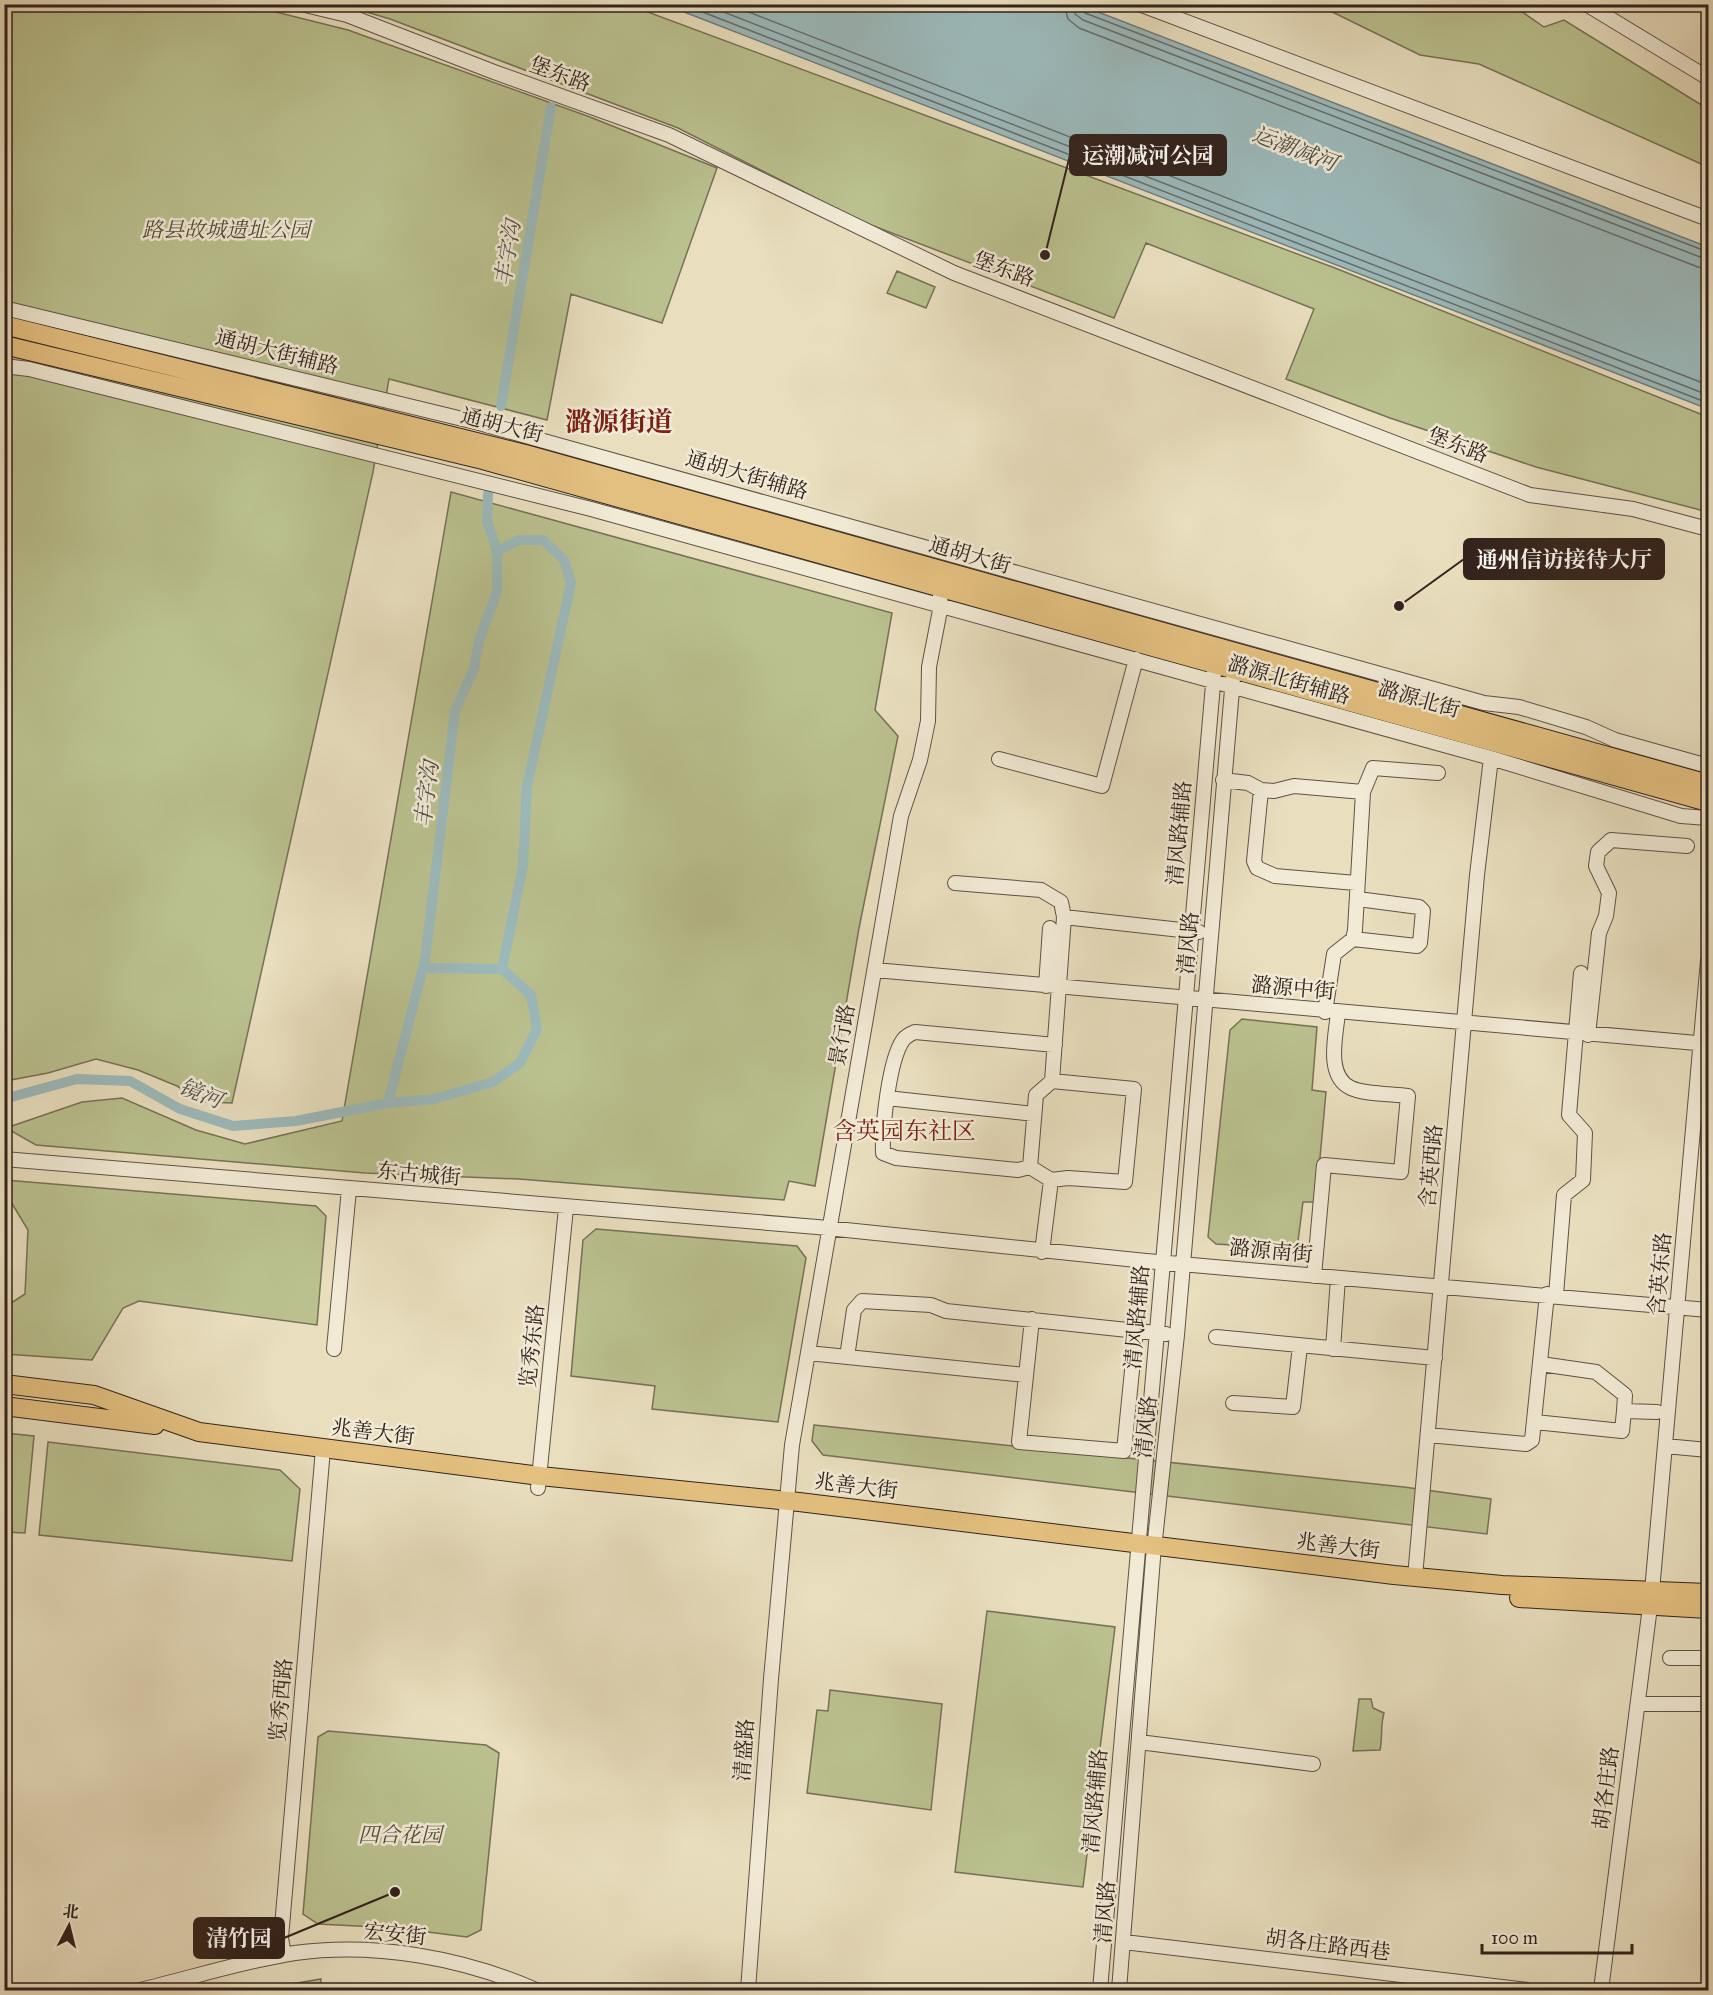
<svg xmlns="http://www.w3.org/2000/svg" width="1713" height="1995" font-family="'IM FELL Great Primer','Noto Serif SC',serif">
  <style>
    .green { fill: #bac18f; stroke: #767256; stroke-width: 1.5 }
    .water { fill: #9cbabc; stroke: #727d7c; stroke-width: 1.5 }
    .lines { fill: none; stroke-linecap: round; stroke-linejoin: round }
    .shore { stroke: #676e6c; stroke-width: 1.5 }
    .canal { stroke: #9cbabc; stroke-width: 10 }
    .minor-casing { stroke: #605145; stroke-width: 16 }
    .major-casing { stroke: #32221c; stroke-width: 20 }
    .minor { stroke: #f1ead5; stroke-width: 14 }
    .major { stroke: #e4c080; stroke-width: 18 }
    .labels { text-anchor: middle; stroke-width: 5; stroke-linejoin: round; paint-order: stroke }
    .street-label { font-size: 21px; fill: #32221c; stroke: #f1ead5 }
    .park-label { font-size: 21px; font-style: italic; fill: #544a39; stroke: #f1ead5 }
    .water-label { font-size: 22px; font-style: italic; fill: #52504c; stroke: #f1ead5 }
    .quarter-label { font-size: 24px; fill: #7a1f14; stroke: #f1ead5 }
    .district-label { font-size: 27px; font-weight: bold; fill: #7a1f14; stroke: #f1ead5 }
    .leader { fill: none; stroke: #32221c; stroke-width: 2 }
    .callout-dot { fill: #32221c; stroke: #f1ead5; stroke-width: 2 }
    .callout { fill: #32221c; stroke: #32221c; stroke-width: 2 }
    .callout-label { font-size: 22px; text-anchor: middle; font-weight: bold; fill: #fff }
  </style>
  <rect width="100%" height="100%" fill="#e9dfbf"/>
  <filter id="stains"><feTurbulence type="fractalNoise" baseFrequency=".00333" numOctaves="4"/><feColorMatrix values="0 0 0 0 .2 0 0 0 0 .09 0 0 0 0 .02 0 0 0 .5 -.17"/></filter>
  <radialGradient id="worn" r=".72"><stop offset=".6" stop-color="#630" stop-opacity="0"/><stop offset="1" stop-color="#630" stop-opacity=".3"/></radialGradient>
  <!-- green -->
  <path class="green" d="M5,5H248L348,30L590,117L717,168L662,323L571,294L547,420L389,379L373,472L232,1103L202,1102L177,1086L138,1070L96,1059L48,1073L5,1081Z
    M343,5H629L1335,268L1708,417V512L1536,467L1390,418L1286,379L1314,309L1146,243L1114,318L863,222L678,128L390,19Z
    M1318,5H1512L1544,27L1564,20L1708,109V167L1479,64L1420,55Z
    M897,271L935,287L926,308L887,293Z
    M451,492L892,613L875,710L898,736L859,928L815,1186L789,1181L784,1200L519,1179L365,1173L36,1145L6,1128L82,1102L122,1098L196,1130L245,1144L342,1121Z
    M1242,1019L1317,1027L1312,1090L1326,1092L1316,1202H1303L1297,1249L1216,1244L1208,1237L1230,1030Z
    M5,1180L316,1206L326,1216L317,1325L139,1301L123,1308L92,1360L5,1354V1307L25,1294L28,1230L5,1192Z
    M596,1229L797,1246L806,1258L778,1422L652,1409L655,1386L571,1376L583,1240Z
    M814,1425L1404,1487L1491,1499L1487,1534L823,1455L812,1441Z
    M5,1433L34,1436L25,1533L5,1532Z
    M48,1442L280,1470L300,1489L292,1561L39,1535Z
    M987,1611L1115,1627L1083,1887L955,1872Z
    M830,1690L942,1704L931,1810L807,1793L817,1710L828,1711Z
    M1359,1699H1371L1373,1708L1384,1713C1380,1726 1383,1736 1380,1750L1353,1751Z
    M328,1731L486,1745L499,1753L481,1930L467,1937L396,1928L318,1924L303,1914L318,1737Z
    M321,1979L320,1990H256Z"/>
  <!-- water -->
  <path class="water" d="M666,5H1080L1708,247V409Z"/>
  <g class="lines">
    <!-- shore -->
    <path class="shore" d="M682,4L1708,403
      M703,4L1708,395
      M728,4L1708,385
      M1064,4L1068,19L1079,28L1698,267L1708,269
      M1073,4L1075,14L1083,20L1708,260
      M1081,4L1085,13L1708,252"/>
    <!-- canal -->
    <path class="canal" d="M501,406L551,107
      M423,968L502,969L523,866L527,786L571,583L564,560L543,540H519L497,551
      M4,1099L77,1079L130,1081L180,1109L233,1126L296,1121L388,1103L434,1099L493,1082L520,1063L537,1029L531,995L502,969
      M388,1103L425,960L455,711L474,669L479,640L497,592V551L487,521L488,494"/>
    <!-- minor casing -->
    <g class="minor-casing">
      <path id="minor" d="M301,4L347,15L494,72L669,135L954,273L1530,495L1633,509L1708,529
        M1139,4L1708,219
        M1586,4L1708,78
        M4,308L479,423L1484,703L1519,707L1586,727L1615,740L1708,766
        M4,366L29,369L591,509L1491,758L1681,816L1708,818
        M999,759L1102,786L1136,659
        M1223,780L1248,783L1261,790L1274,791L1294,786L1363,792
        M1261,790L1254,861L1257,868L1275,876L1356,883
        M955,883L1041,890L1061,902L1064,917L1052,1081L1036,1095L1030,1167L1051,1180L1042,1252
        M1064,917L1199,932
        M1353,939L1417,946L1420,943L1423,911L1419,907L1358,899
        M875,970L1708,1044
        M1046,986L1050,928
        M1325,1012L1334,954L1353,939L1355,930L1363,792L1373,768L1438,773
        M1588,1035L1599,933L1606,916L1609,893L1596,866L1598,852L1611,840L1687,846
        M887,1098L1034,1114
        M4,1159L817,1227L1146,1261L1708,1310
        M1030,1167L1018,1170L896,1158L883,1153C882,1127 889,1060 903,1040C906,1036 910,1034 915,1032L1055,1045
        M1051,1180L1068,1178L1125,1182L1134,1089L1052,1081
        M1314,1276L1324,1165L1401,1172L1408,1096C1393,1094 1363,1094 1351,1088C1325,1076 1336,1035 1338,1013
        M1556,1295L1564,1195L1583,1180L1585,1133L1569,1115L1581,973
        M1032,1319L1019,1442L1124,1451L1136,1330
        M1216,1337L1435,1358
        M334,1349L349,1189
        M1333,1349L1338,1278
        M808,1353L1025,1375
        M847,1357L854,1310L862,1301L931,1305L946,1311L1166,1334
        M1541,1364L1596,1372L1625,1395L1624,1411L1657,1412
        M1233,1403L1293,1407L1300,1346
        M1535,1422L1622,1431L1624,1411
        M1428,1435L1526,1444L1532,1440L1547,1294
        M1665,1446L1708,1450
        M538,1488L566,1208
        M1415,1577L1477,875L1491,758
        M1670,1658H1708
        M1638,1704H1708
        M1139,1742L1313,1764
        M1124,1942L1527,1990
        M284,1955L281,1938L323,1449
        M140,1990C191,1978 243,1961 295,1953C375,1942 463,1958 536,1990
        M748,1990L771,1679L792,1445L901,816L920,760L928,721L929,667L941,605L940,596
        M1100,1990L1214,673
        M1119,1990L1153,1558L1177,1335L1233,678
        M1601,1990L1652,1591L1708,960"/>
    </g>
    <!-- major casing -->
    <g class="major-casing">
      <path id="major" d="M4,325L525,454L1708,784
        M4,345L483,460L1708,802
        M4,1384L94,1395L199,1432L540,1476L799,1502L1394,1575L1502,1585L1708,1593
        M4,1406L155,1425
        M1519,1598L1708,1609"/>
    </g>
    <!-- minor -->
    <use href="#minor" class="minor"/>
    <!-- major -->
    <use href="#major" class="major"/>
  </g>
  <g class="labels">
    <!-- street labels -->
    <g class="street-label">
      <text transform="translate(560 74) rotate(20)" y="7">堡东路</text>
      <text transform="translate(1004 269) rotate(20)" y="7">堡东路</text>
      <text transform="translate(277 352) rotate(14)" y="7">通胡大街辅路</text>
      <text transform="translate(502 425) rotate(14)" y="7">通胡大街</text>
      <text transform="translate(1458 445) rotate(21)" y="7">堡东路</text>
      <text transform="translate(747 475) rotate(16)" y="7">通胡大街辅路</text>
      <text transform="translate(970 555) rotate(16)" y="7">通胡大街</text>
      <text transform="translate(1289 680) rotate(16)" y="7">潞源北街辅路</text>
      <text transform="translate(1419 699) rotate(16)" y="7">潞源北街</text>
      <text transform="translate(1179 833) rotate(-85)" y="7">清风路辅路</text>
      <text transform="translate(1188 943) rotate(-85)" y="7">清风路</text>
      <text transform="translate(1293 988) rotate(5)" y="7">潞源中街</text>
      <text transform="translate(842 1035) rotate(-80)" y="7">景行路</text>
      <text transform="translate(1431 1166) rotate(-85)" y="7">含英西路</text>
      <text transform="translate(419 1174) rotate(5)" y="7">东古城街</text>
      <text transform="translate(1271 1251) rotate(5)" y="7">潞源南街</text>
      <text transform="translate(1660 1274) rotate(-85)" y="7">含英东路</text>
      <text transform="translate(1137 1317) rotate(-85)" y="7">清风路辅路</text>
      <text transform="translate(532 1346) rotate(-84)" y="7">览秀东路</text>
      <text transform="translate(1146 1427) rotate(-84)" y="7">清风路</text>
      <text transform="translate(373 1432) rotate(7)" y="7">兆善大街</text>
      <text transform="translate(856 1486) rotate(7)" y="7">兆善大街</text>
      <text transform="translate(1338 1546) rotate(7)" y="7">兆善大街</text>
      <text transform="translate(281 1700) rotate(-85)" y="7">览秀西路</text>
      <text transform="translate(744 1750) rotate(-86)" y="7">清盛路</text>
      <text transform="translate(1606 1788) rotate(-83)" y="7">胡各庄路</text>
      <text transform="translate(1095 1801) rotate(-85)" y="7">清风路辅路</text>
      <text transform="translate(1105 1912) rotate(-86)" y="7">清风路</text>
      <text transform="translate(395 1934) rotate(6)" y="7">宏安街</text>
      <text transform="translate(1328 1945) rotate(7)" y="7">胡各庄路西巷</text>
    </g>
    <!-- park labels -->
    <g class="park-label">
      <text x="226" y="237">路县故城遗址公园</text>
      <text x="400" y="1842">四合花园</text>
    </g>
    <!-- water labels -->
    <g class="water-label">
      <text transform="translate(1295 148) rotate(21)" y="8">运潮减河</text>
      <text transform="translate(507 253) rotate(-81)" y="8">丰字沟</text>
      <text transform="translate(426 794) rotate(-83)" y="8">丰字沟</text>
      <text transform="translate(201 1093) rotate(21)" y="8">镜河</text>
    </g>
    <!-- quarter labels -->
    <g class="quarter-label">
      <text x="904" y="1139">含英园东社区</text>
    </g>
    <!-- district labels -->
    <g class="district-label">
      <text x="619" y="431">潞源街道</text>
    </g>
  </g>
  <!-- callouts -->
  <path class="leader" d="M1045 255L1070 155M1399 606L1464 559M395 1892L284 1938"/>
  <g class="callout-dot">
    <circle cx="1045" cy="255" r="6"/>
    <circle cx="1399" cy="606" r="6"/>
    <circle cx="395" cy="1892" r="6"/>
  </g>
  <g class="callout">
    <rect x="1070" y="135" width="156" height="40" rx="6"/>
    <rect x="1464" y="539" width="200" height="40" rx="6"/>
    <rect x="194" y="1918" width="90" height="40" rx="6"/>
  </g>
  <g class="callout-label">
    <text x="1148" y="163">运潮减河公园</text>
    <text x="1564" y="567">通州信访接待大厅</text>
    <text x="239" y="1946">清竹园</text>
  </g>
  <!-- margin -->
  <rect width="1713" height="1995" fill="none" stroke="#e9dfbf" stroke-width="24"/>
  <rect x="6" y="6" width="1701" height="1983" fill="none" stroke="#32221c" stroke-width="3"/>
  <rect x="12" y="12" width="1689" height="1971" fill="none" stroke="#32221c" stroke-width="1.5"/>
  <!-- north arrow -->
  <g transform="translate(69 1926) rotate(7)" stroke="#f1ead5" stroke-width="4.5" paint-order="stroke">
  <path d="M0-4.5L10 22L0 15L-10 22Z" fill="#32221c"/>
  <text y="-9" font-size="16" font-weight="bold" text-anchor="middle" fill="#32221c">北</text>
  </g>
  <!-- scale -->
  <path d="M1482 1944v9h150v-9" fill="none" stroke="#32221c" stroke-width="3"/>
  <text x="1491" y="1944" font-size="18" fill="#32221c" stroke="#f1ead5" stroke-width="4.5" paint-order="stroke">100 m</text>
  <rect width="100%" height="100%" filter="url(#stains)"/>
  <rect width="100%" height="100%" fill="url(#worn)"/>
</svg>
